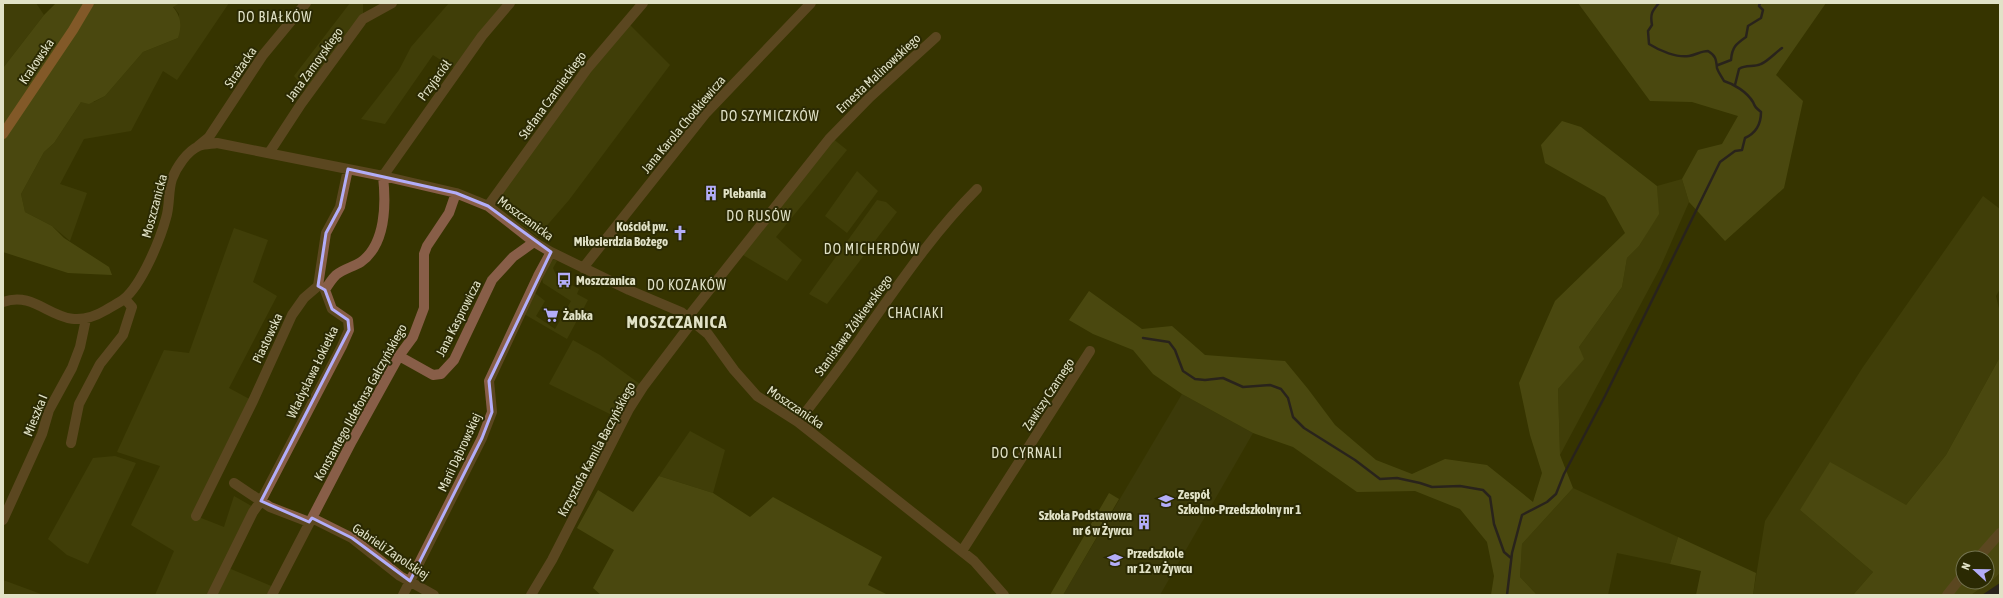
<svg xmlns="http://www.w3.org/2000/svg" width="2003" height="598" font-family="'Asap Condensed',sans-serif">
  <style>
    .built { fill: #434114 }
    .green { fill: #4c4a12 }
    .forest { fill: #626122; fill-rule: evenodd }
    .water { fill: #190f3d }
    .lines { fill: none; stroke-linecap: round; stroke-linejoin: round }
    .stream { stroke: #190f3d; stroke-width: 2.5 }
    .minor { stroke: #885e48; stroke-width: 10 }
    .major { stroke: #dd8659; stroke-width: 10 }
    .marked { fill: none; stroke: #b3adf9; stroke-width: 3; stroke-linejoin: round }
    .labels { text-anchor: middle; stroke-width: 4; stroke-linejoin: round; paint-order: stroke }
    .street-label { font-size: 13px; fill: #e1e2c7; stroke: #2b2a03 }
    .poi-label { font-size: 13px; font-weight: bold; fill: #e1e2c7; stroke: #2b2a03; text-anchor: start }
    .neighbourhood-label { font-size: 14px; letter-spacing: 1px; fill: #e1e2c7; stroke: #2b2a03 }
    .district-label { font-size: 17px; font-weight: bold; letter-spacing: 1px; fill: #e1e2c7; stroke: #2b2a03 }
  </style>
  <rect width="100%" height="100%" fill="#363400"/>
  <!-- built -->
  <path class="built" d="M1182,394L1253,433L1160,595H1063Z"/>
  <!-- green -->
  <path class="green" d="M3,3H36L44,15L3,68Z
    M180,3H229L177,80L163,71L131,131L84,139L60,184L87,193L70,241L52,226L25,212L21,194L44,152L54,143L81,102H94L105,96L143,52L178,38L179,14L173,6Z
    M350,3H363V16L309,93L294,76Z
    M449,3H506L455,69L433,55L385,124L361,119L399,70L411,47Z
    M627,22L670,65L569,200L537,237L497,204L496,201Z
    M832,138L847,150L776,237L802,260L787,281L738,252Z
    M857,171L878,191L847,233L825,216Z
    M1682,179L1689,202L1660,268L1560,455L1558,389L1583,359L1579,347L1622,287L1627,258L1639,246L1658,214L1657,186Z
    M1983,196L2000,209V289L1996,296L2000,313V357L1946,455L1906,505L1800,510L1873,572L1853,595H1753L1765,521L1863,367Z
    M877,200L886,202L897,212L827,304L809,294Z
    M234,228L268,240L253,282L277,296L229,388L253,401L196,516L224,527L234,496L255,508L226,567L276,588L272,595H155L174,551L131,525L160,466L117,452L164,350L189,353Z
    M554,259L557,261L553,268L557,277L579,289L577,294L588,300L567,339L524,314L535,293L545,301L536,316L555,329L571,301L543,283C540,274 547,264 554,259Z
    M573,340L600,355L640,384L618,418L549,384Z
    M690,431L725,450L713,493L659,476Z
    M115,456L136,463L88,564L67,555L48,539L93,458Z
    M1573,488L1678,537L1670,564L1617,553L1608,595H1537L1520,577L1522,544Z
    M2000,573V583L1982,595H1971L1994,579Z
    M3,580L41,594V595H3Z"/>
  <!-- forest -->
  <path class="forest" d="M56,3H180L173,7C181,17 182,25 178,38L143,52L105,96L89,104L81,102L54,143L44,152L21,194L25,212L52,226L64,238L109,267L112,275L68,273L3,252V68L44,15Z
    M1578,3H1826L1776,75L1803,101L1784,188L1725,241L1689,202L1682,179L1698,150L1722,144L1738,116L1692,102L1650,101Z
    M1562,121L1581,127L1657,186L1659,214L1639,246L1627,258L1622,287L1579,347L1584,359L1558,389L1560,455L1573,488L1522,544L1520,577L1537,595H1491L1494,576L1487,542L1460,509L1415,491L1357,492L1293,447L1253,433L1182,394L1153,374L1133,350L1093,334L1069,320L1089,291L1142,329L1172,326L1205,355L1285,361L1308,389L1335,425L1376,460L1412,474L1445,459L1487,465L1533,502L1542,473L1530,435L1519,383L1555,301L1625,233L1605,197L1545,163L1541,145Z
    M2000,357V573L1994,579L1971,595H1853L1873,572L1800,510L1830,462L1906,505L1946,455ZM1963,558H1987V582H1963Z
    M659,476L713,493L750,517L773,497L882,557L868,585L888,595H601L593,588L614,550L577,528L598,490L633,512Z
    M1109,493L1119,499L1063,595H1050Z
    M1678,537L1756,573L1753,595H1696L1701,571L1670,564Z"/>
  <!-- water -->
  <path class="water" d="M2000,583V595H1982Z"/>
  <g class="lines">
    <!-- stream -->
    <path class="stream" d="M1718,65L1731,60C1732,47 1736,44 1746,37L1748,26L1761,18L1763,10L1759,6L1760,3
      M1735,85L1739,69C1747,64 1753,68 1761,64C1768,61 1775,53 1782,48
      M1143,338L1169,342L1175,350L1183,371L1195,379L1205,380L1223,378L1243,387L1270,385L1281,389L1288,398L1293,417L1304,428L1355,460L1380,479L1397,478L1420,483L1432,487L1460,486L1483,490L1490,497L1494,524L1504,552L1511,558
      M1507,595L1512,553L1522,515L1547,502L1556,494L1564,474L1605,396L1720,162L1735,151L1742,150L1745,138C1756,133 1761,124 1761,112C1756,108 1755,107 1753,102C1747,92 1734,84 1724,81C1722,77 1718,72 1717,68C1716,59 1716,56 1708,51C1701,51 1696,55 1689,56C1677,58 1660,51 1649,44L1648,31L1652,25C1650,14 1652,11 1659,3"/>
    <!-- minor -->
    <path class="minor" d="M198,146L209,137L263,55L306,3
      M269,153L301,104L363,19L392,3
      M488,206L587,69L643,3
      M583,268L706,113L811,3
      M3,302C43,288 57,339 106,310C112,306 119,303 124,299C142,284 160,240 166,218C170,206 168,191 172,179C176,168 187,151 199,146C204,144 211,144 217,143L383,176L456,193L488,206L534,242L551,252L629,290L681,312L708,334L734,370L757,396L798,422L974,561L1004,595
      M688,317L829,139L870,97L936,37
      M399,356L433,375L441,374L454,360L492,280L513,257L534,242
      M798,422C819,395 840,368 860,339C897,287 932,234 977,189
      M71,443L79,404L100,364L123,335L132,307L125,299
      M234,483L270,507L309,522
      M196,516L253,401L292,315L304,298L318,286L326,233L340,207L348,169
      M312,518L352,538L400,576L434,595
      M3,520L42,434L49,410L72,368L80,347L86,319
      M962,551L1090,351
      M1978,558L2000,533
      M212,595L253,512L261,501L342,346L349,330L348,320L332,309L325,290C328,285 332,279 336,275C343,269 353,267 361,262C386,244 386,203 383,176L482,36L510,3
      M272,595L352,441L399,356L413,337L424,308V254L427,246L449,213L456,193
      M403,595L482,438L492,412L489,381L538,276L551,252
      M531,595L552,560L629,409L643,387L693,321
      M1947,595L1963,575"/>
    <!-- major -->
    <path class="major" d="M3,134L73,30L89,3"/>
  </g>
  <!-- marked area -->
  <path d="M0 0H2003V598H0ZM348,169L456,193L488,206L551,252L489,381L492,412L482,438L410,581L352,538L312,518L309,522L261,501L349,330L348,320L332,309L325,290L318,286L326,233L340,207Z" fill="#363400" fill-opacity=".55" fill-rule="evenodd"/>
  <path class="marked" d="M348,169L456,193L488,206L551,252L489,381L492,412L482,438L410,581L352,538L312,518L309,522L261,501L349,330L348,320L332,309L325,290L318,286L326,233L340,207Z"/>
  <!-- icons -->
  <defs>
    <g id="building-bare" transform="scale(1.2)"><path d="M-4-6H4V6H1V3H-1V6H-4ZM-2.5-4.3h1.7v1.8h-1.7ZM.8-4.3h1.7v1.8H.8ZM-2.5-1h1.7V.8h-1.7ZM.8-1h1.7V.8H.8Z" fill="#b3adf9" stroke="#2b2a03" stroke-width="2.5" paint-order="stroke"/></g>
    <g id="church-bare" transform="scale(1.2)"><path d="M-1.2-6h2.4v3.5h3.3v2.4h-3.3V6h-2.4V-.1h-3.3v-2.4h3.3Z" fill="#b3adf9" stroke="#2b2a03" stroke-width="2.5" paint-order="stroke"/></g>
    <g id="bus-bare" transform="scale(1.2)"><path d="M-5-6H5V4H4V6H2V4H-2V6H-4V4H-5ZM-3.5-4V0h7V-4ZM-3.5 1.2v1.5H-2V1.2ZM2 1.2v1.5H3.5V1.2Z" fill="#b3adf9" stroke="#2b2a03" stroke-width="2.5" paint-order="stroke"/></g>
    <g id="supermarket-bare" transform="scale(1.2)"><path d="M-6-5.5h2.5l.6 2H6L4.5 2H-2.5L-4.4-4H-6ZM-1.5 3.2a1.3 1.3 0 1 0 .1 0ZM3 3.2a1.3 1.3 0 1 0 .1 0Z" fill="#b3adf9" stroke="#2b2a03" stroke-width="2.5" paint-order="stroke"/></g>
    <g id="school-bare" transform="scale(1.2)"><path d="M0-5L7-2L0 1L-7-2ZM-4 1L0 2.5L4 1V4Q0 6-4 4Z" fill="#b3adf9" stroke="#2b2a03" stroke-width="2.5" paint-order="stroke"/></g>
  </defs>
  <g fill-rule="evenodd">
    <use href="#building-bare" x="711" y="193"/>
    <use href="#church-bare" x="680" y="233"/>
    <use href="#bus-bare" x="564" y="280"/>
    <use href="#supermarket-bare" x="551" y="315"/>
    <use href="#school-bare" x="1166" y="501"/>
    <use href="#building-bare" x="1144" y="522"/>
    <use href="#school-bare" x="1115" y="560"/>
  </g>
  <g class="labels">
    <!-- street labels -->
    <g class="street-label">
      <text transform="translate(36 61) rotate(-56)" y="5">Krakowska</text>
      <text transform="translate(314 64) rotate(-54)" y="5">Jana Zamoyskiego</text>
      <text transform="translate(240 67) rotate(-56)" y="5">Strażacka</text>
      <text transform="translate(878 73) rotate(-43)" y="5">Ernesta Malinowskiego</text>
      <text transform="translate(434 80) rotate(-54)" y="5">Przyjaciół</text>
      <text transform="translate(552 95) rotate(-54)" y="5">Stefana Czarnieckiego</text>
      <text transform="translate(683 124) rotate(-50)" y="5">Jana Karola Chodkiewicza</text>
      <text transform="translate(154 206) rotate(-75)" y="5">Moszczanicka</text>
      <text transform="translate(526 218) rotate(36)" y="5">Moszczanicka</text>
      <text transform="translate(458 318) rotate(-63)" y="5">Jana Kasprowicza</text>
      <text transform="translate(853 325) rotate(-54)" y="5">Stanisława Żółkiewskiego</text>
      <text transform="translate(267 338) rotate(-65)" y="5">Piastowska</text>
      <text transform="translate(312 372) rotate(-64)" y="5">Władysława Łokietka</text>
      <text transform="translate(1048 394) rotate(-57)" y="5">Zawiszy Czarnego</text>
      <text transform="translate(360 402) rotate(-61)" y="5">Konstantego Ildefonsa Gałczyńskiego</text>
      <text transform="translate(796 407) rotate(34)" y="5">Moszczanicka</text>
      <text transform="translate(35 415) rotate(-68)" y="5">Mieszka I</text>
      <text transform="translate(596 449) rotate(-62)" y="5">Krzysztofa Kamila Baczyńskiego</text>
      <text transform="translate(459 452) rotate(-65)" y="5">Marii Dąbrowskiej</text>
      <text transform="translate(391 551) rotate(34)" y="5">Gabrieli Zapolskiej</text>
    </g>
    <!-- poi labels -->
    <g class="poi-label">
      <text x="723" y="198">Plebania</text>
      <text x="668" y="231" text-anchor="end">Kościół pw.<tspan x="668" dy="15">Miłosierdzia Bożego</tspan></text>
      <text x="576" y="285">Moszczanica</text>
      <text x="563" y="320">Żabka</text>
      <text x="1178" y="499">Zespół<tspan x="1178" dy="15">Szkolno-Przedszkolny nr 1</tspan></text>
      <text x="1132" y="520" text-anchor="end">Szkoła Podstawowa<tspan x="1132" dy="15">nr 6 w Żywcu</tspan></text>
      <text x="1127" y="558">Przedszkole<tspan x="1127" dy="15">nr 12 w Żywcu</tspan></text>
    </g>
    <!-- neighbourhood labels -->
    <g class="neighbourhood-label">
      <text x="275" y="22">DO BIAŁKÓW</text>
      <text x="770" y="121">DO SZYMICZKÓW</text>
      <text x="759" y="221">DO RUSÓW</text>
      <text x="872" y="254">DO MICHERDÓW</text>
      <text x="687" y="290">DO KOZAKÓW</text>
      <text x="916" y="318">CHACIAKI</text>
      <text x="1027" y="458">DO CYRNALI</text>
    </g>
    <!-- district labels -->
    <g class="district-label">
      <text x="677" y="328">MOSZCZANICA</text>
    </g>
  </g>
  <!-- border -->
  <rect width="2003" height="598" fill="none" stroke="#e1e2c7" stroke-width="8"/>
  <!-- north arrow -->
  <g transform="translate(1975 570) rotate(292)"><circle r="19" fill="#2b2a03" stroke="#747451"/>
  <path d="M0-3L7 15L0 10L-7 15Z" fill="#b3adf9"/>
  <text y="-6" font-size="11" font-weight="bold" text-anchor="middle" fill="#e1e2c7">N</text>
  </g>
</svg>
